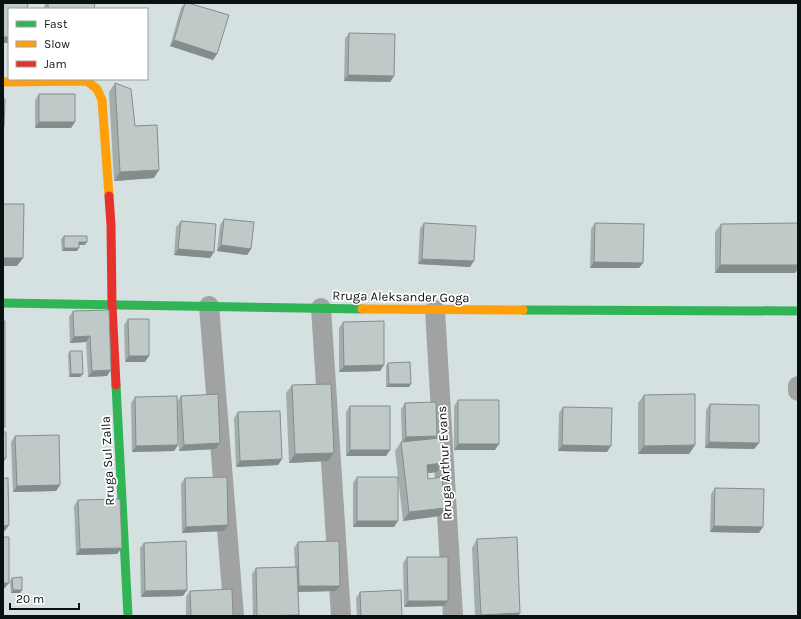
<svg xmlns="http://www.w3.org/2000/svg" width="801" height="619" font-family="Karla,sans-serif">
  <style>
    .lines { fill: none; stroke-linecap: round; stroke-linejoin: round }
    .street { stroke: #a1a3a2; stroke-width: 20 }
    .fast { stroke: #30b455; stroke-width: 9 }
    .slow { stroke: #ff9f0a; stroke-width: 9 }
    .jam { stroke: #e5322d; stroke-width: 9 }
    .wall { fill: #a3adac }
    .shaded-wall { fill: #858d8c }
    .building { fill: #bec9c8; stroke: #858d8c }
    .labels { text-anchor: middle; stroke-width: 3.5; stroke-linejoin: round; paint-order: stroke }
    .street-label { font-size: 13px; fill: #0a1211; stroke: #fff }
  </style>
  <rect width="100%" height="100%" fill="#d4e1e0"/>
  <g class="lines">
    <!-- street -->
    <path class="street" d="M209,306L234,616
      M321,308L341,616
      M435,310L453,616
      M798,386V391"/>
    <!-- fast -->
    <path class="fast" d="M3,303L362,309
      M523,310L798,311
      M116,385L128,616"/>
    <!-- slow -->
    <path class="slow" d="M3,82L87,81L97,89L102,100L109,196
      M362,309L523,310"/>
    <!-- jam -->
    <path class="jam" d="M109,196L111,225L112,305L116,385"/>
  </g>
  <!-- wall -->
  <path class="wall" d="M45,3H95L94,9H44Z
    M185,3L217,54L213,60L170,46L181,8Z
    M349,33L394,76L390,82L344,81L345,39Z
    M115,83L135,126L154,178L114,181L109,92Z
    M39,94L75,122L71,128H35V100Z
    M224,219L251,249L247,255L217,251L220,225Z
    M181,221L214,252L210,258L174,255L176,227Z
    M424,223L470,267L418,264L420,228Z
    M595,223L643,263L639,268H590L591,229Z
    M721,224L795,273H715V232Z
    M64,236L85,245H79L77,251H62L61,239Z
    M109,310L107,376L88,377L86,342L70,343L69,317L73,311Z
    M128,319L145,362H125L124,325Z
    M343,322L384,365L380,371L339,372V328Z
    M70,351L83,374L80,377H69L68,354Z
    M388,363L409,387H386V366Z
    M292,385L334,453L328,461L289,463L286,393Z
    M644,395L695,445L689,454H638V403Z
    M181,396L220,443L216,449L179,451L177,402Z
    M135,397L178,445L174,451L132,452L131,403Z
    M458,400L495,450H454V406Z
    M405,403L437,436L436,438L437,472L427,473L428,479L445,508L440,516L403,521L395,451L401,442H402L401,409Z
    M710,404L759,443L754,449L705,448L706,410Z
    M350,406L390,450L386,456H346V412Z
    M563,407L607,452L558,451L559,413Z
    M238,412L282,459L278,465L236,467L234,418Z
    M15,436L60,485L56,491L13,492L11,442Z
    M357,477L394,527H353V483Z
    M185,478L224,531L182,533L181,484Z
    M715,488L759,533L710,532L711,494Z
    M78,500L117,554L76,555L74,506Z
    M477,539L518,616H475L472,548Z
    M298,542L340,586L336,591L298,592L299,616H253L252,574L256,568L295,567L294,548Z
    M144,543L183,596L141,597L140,548Z
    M407,557L448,601L444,606L404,607L403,563Z
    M12,578L22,590L20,593H11L10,581Z
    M190,591L233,616H186V597Z
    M360,592L402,616H357L356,598Z"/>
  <!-- shaded-wall -->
  <path class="shaded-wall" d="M3,37H9V43H3Z
    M174,40L217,54L213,60L170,46Z
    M348,75L394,76L390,82L344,81Z
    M39,122H75L71,128H35Z
    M159,170L154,178L114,181L120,172Z
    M79,242H87L85,245H77Z
    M221,245L251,249L247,255L217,251Z
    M64,248H79L77,251H62Z
    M178,249L214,252L210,258L174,255Z
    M3,258H23L17,266H3Z
    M422,259L474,261L470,267L418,264Z
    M594,262L643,263L639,268H590Z
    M720,265H798V269L795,273H715Z
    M90,336L86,342L70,343L74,337Z
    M129,356H149L145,362H125Z
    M384,365L380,371L339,372L344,366Z
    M111,370L107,376L88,377L92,371Z
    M71,374H83L80,377H69Z
    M389,384H411L409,387H386Z
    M437,436L433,442L402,443L406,437Z
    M709,442L759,443L754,449L705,448Z
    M220,443L216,449L179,451L184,445Z
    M458,444H499L495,450H454Z
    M178,445L174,451L132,452L136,446Z
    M562,445L611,446L607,452L558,451Z
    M695,445L689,454H638L644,446Z
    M350,450H390L386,456H346Z
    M334,453L328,461L289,463L295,454Z
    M3,458H6L3,463Z
    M282,459L278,465L236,467L240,461Z
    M443,463L437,472L421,474L427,465Z
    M60,485L56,491L13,492L17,486Z
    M445,508L440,516L403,521L409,512Z
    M357,521H398L394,527H353Z
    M9,525L5,531H3V526Z
    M228,525L224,531L182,533L186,527Z
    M714,526L763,527L759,533L710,532Z
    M122,548L117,554L76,555L80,549Z
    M3,583H9L5,588H3Z
    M299,586H340L336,591L295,592Z
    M13,590H22L20,593H11Z
    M187,590L183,596L141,597L145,591Z
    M408,601H448L444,606L404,607Z
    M520,613L518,616H481V615Z"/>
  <!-- building -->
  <path class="building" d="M3,3H28L27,9H9V37H3Z
    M48,3H95L94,9H48Z
    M185,3H188L229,15L217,54L174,40Z
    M349,33L395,34L394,76L348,75Z
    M115,83L131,89L135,126L157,125L159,170L120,172Z
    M39,94H75V122H39Z
    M3,99H5L4,127H3Z
    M3,204H24L23,258H3Z
    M224,219L254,222L251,249L221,245Z
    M181,221L216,224L214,252L178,249Z
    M424,223L476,226L474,261L422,259Z
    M595,223L644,224L643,263L594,262Z
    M798,223V265H720L721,224Z
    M64,236H87V242H79V248H64Z
    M109,310L111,370L92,371L90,336L74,337L73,311Z
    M128,319H149V356H129Z
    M3,321H5V427H3Z
    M384,321V365L344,366L343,322Z
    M70,351H82L83,374H71Z
    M410,362L411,384H389L388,363Z
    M331,384L334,453L295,454L292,385Z
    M218,394L220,443L184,445L181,396Z
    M695,394V445L644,446V395Z
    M177,396L178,445L136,446L135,397Z
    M458,400H499V444H458Z
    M436,402L437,436L406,437L405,403Z
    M710,404L759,405V443L709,442Z
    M350,406H390V450H350Z
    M563,407L612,408L611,446L562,445Z
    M280,411L282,459L240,461L238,412Z
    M3,432H6V458H3Z
    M59,435L60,485L17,486L15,436Z
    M440,438L443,463L427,465L428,479L442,477L445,508L409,512L401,442Z
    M227,477L228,525L186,527L185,478Z
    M357,477H398V521H357Z
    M3,478H8L9,525L3,526Z
    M715,488L764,489L763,527L714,526Z
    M120,499L122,548L80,549L78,500Z
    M3,537H9V583H3Z
    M517,537L520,613L481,615L477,539Z
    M186,541L187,590L145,591L144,543Z
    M339,541L340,586H299L298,542Z
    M407,557H448V601H408Z
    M297,567L299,615L257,616L256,568Z
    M22,577V590H13L12,578Z
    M232,589L233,616H191L190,591Z
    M401,590L402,616H361L360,592Z"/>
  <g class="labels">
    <!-- street labels -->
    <g class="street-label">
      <text transform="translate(401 296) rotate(1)" y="5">Rruga Aleksander Goga</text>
      <text transform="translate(107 461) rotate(-93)" y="5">Rruga Sul Zalla</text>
      <text transform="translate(444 463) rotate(-93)" y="5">Rruga Arthur Evans</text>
    </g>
  </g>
  <!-- border -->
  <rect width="801" height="619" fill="none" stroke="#0a1211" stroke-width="8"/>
  <!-- legend -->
  <rect x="8" y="8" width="140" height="72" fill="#ffffff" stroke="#9da0a0"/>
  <rect x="16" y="21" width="20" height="6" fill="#30b455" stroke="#9da0a0"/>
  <text x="44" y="28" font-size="12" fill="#0a1211">Fast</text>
  <rect x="16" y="41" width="20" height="6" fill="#ff9f0a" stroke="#9da0a0"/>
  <text x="44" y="48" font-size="12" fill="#0a1211">Slow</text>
  <rect x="16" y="61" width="20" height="6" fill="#e5322d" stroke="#9da0a0"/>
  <text x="44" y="68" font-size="12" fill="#0a1211">Jam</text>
  <!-- scale -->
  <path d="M10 603v6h69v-6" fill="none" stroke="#0a1211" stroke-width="2"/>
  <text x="16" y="603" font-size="12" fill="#0a1211" stroke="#ffffff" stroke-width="3" paint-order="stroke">20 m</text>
</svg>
